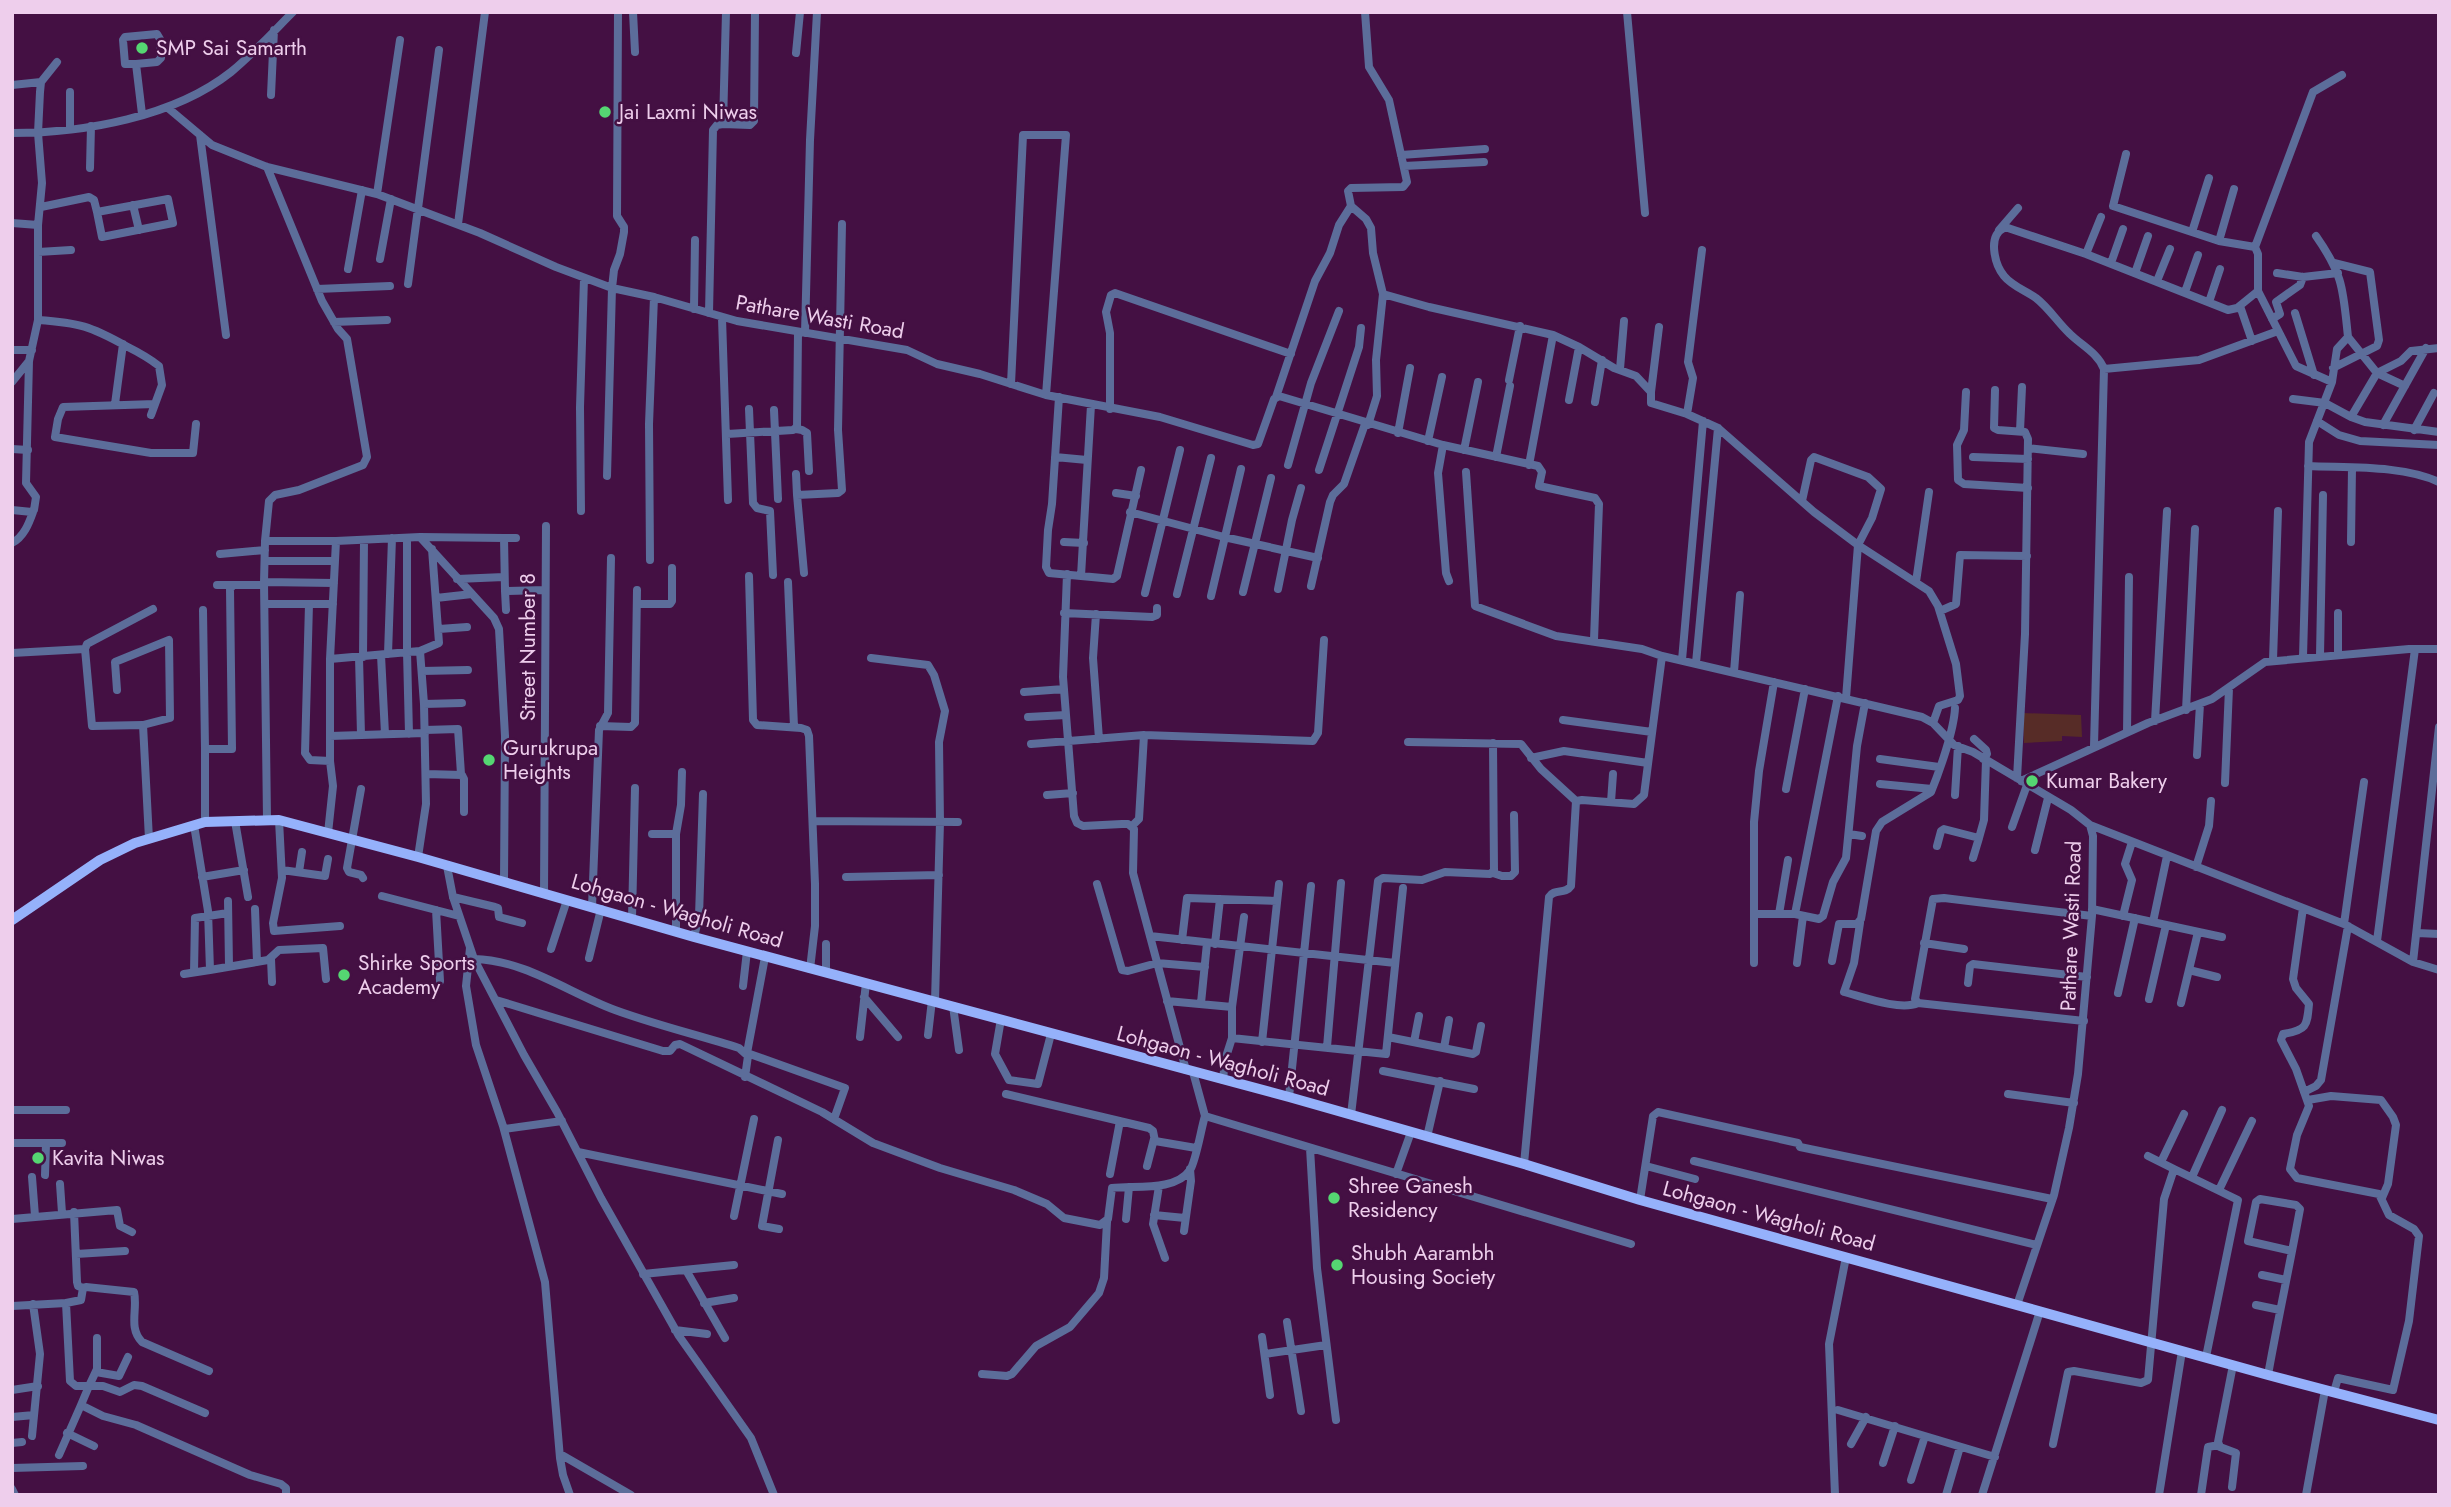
<svg xmlns="http://www.w3.org/2000/svg" width="2451" height="1507" font-family="Jost,sans-serif">
  <style>
    .green { fill: #572c27 }
    .lines { fill: none; stroke-linecap: round; stroke-linejoin: round }
    .minor { stroke: #5c6d9a; stroke-width: 8 }
    .major { stroke: #95b1fb; stroke-width: 10 }
    .poi-dot { fill: #55d672; stroke: #441043; stroke-width: 2.5 }
    .labels { text-anchor: middle; stroke-width: 5; stroke-linejoin: round; paint-order: stroke }
    .poi-label { font-size: 21px; fill: #eeceec; stroke: #441043; text-anchor: start }
    .street-label { font-size: 21px; fill: #eeceec; stroke: #441043 }
  </style>
  <rect width="100%" height="100%" fill="#441043"/>
  <!-- green -->
  <path class="green" d="M2023,713L2081,715L2082,737L2062,736V741L2024,743Z"/>
  <g class="lines">
    <!-- minor -->
    <path class="minor" d="M633,12L635,52
      M1365,12L1369,67L1389,100L1407,182L1403,187L1351,188L1348,191L1351,206L1366,219L1371,228L1373,253L1383,294L1429,307L1553,335L1579,347L1614,368L1636,376L1651,392V403L1687,414L1718,428L1814,512L1858,545L1929,591L1938,606L1956,664L1960,696L1958,700L1939,706L1933,723
      M1627,12L1645,213
      M796,53L800,12
      M136,64L157,62L161,58L160,39L157,34L125,37L123,40L125,64H136L142,114
      M12,85L41,82
      M271,95L274,30
      M168,108L212,145L267,167L377,194L480,233L556,267L612,288L654,297L737,321L907,350L937,364L980,374L1046,395L1160,417L1253,445L1258,444L1274,399L1279,396L1443,445L1538,466L1542,472L1539,486L1595,498L1599,504L1594,640
      M723,124L750,125L754,121L755,12
      M70,129V92
      M12,133C84,133 174,117 231,72C253,54 273,32 293,12
      M200,135L226,335
      M2126,154L2113,206L2219,241L2255,247L2258,254V291
      M1401,155L1485,149
      M1404,166L1484,162
      M267,167L322,301L338,329L347,339L367,457L363,465L299,490L275,495L269,501L265,541L264,582L267,819
      M90,168L91,126
      M377,194L400,40
      M133,205L139,230
      M41,207L89,197L94,200L97,212L168,199L173,223L102,237L97,212
      M12,223L38,225
      M458,224L485,12
      M1999,230L2018,208
      M2192,232L2209,178
      M2219,241L2234,189
      M2255,247L2313,92L2342,75
      M38,252L71,250
      M2086,254L2101,217
      M380,259L391,199
      M2111,263L2123,229
      M348,269L362,190
      M2135,273L2148,236
      M2277,273L2303,277L2338,273
      M2157,281L2170,249
      M408,284L439,50
      M317,289L390,286
      M2185,292L2198,255
      M2209,302L2220,269
      M2240,306L2252,341
      M694,309L695,240
      M709,313L713,130L717,125L723,124L726,12
      M2295,313L2314,375
      M722,318L728,500
      M2272,319L2280,314L2276,302L2300,285L2303,277
      M38,320C80,323 90,326 126,346C138,352 149,358 159,366L162,385L151,415
      M334,322L387,320
      M805,333L810,140L817,12
      M2348,337L2377,373L2405,386
      M12,350H32
      M2333,368L2377,346L2379,340L2370,272L2334,263
      M1620,369L1624,321
      M2104,369L2199,360L2278,331
      M1509,380L1520,326
      M12,382L29,361
      M1011,384L1023,135H1066L1046,395
      M1995,390L1994,428L1998,430L2025,432L2028,439L2025,634L2017,778
      M1651,392L1659,327
      M1966,392L1964,430L1957,445L1958,480L1964,484L2028,488
      M1059,397L1052,504L1048,530L1046,567L1049,573L1081,576L1091,405
      M1276,397L1315,281L1330,253L1339,225L1351,206
      M2293,399L2325,403L2351,417L2365,422L2439,432
      M1569,400L1579,347
      M1595,402L1602,360
      M115,404L123,344
      M155,404L63,407L58,419L55,437L151,453H193L196,424
      M749,409L753,503L757,508L770,511L773,575
      M1110,409V333L1106,312L1111,295L1115,293L1291,354
      M774,410L778,499
      M1687,414L1693,378L1688,362L1702,250
      M2351,417L2377,373L2401,361L2411,351L2439,348
      M2317,421L2339,435L2360,441L2439,445
      M1368,425L1377,396L1376,360L1383,294
      M2383,425L2426,348
      M796,429L802,430L807,433L809,471
      M2414,430L2434,393
      M2020,431L2022,387
      M1398,433L1410,368
      M727,434L793,430L797,427L798,332
      M1428,441L1442,377
      M1443,445L1438,473L1446,573L1449,581
      M2028,448L2083,454
      M12,449L28,450
      M1464,450L1478,382
      M1055,457L1087,460
      M1496,457L1510,386
      M1973,457L2028,459
      M1288,465L1311,383L1339,311
      M1529,465L1553,335
      M2308,466C2349,468 2402,465 2439,482
      M1319,470L1359,347L1361,328
      M1466,472L1475,606L1556,636L1642,649L1662,656L1922,717L1933,723L1954,745L1973,752L2071,810L2090,825L2093,836L2092,916L2078,1074L2069,1128L2054,1195L2017,1305
      M796,474L797,495
      M607,476L612,288L614,270L620,254L624,232V227L617,216L618,12
      M1116,493L1136,496
      M1802,501L1811,460L1814,457L1868,477L1881,489L1872,518L1858,545L1846,698
      M12,510L32,512L34,510L36,497L26,483L29,361L38,320V225L42,183L38,133L40,92L41,82L57,62
      M581,511L580,407L584,278
      M1130,512L1224,537L1318,558
      M420,537L504,538L505,591L545,590
      M407,538V652L409,734
      M504,538H516
      M265,541H336L420,537L494,618L499,629L505,736L504,882
      M1064,542L1084,543
      M2351,542L2352,468
      M12,543C24,537 29,523 33,512
      M220,554L265,550
      M650,560L649,424L654,297
      M265,561H335
      M804,573L797,495L838,493L842,490L838,430L842,224
      M1067,574L1063,677L1074,816L1077,823L1083,826L1122,824H1128L1134,829L1133,873L1186,1070
      M749,576L753,720L757,725L801,728L807,730L809,736L815,884V926L810,969
      M1081,576L1113,579L1117,576L1141,470
      M457,579L504,577
      M264,582L334,583
      M788,582L794,727
      M1916,582L1929,492
      M217,585H233
      M1311,586L1330,502L1333,495L1344,484L1365,424
      M1278,589L1292,520L1301,488
      M505,591L506,610
      M1243,592L1271,478
      M1145,593L1180,450
      M1177,594L1211,458
      M1211,596L1241,469
      M436,598L472,594
      M265,604H333
      M309,604L305,753L310,760L330,761
      M637,604H670L672,601V568
      M203,610L205,749
      M1940,611L1956,604L1960,555L2027,556
      M1064,613L1152,617L1157,615V608
      M2338,613V655
      M1096,614L1093,658L1099,739
      M439,629L467,627
      M12,653L85,649
      M388,654L392,538
      M381,655L385,734
      M2320,656L2323,495
      M359,657L361,735
      M363,657L364,540
      M2303,657L2309,442L2332,382L2337,349L2348,337C2343,290 2344,276 2316,236
      M871,658L928,665L934,675L945,711L939,742L940,822L935,1001
      M330,659L420,651L439,643L432,549
      M1682,660L1703,421
      M2273,660L2278,511
      M1696,663L1718,428
      M422,671L468,670
      M1734,672L1740,595
      M117,690L115,662L169,640L170,718L143,725
      M1024,692L1064,689
      M424,704L462,703
      M2186,710L2195,529
      M1028,717L1066,715
      M1563,720L1652,732
      M2155,721L2167,511
      M600,726L631,727L635,723L637,590
      M425,730L458,729L461,774
      M2127,732L2129,577
      M330,736L425,733
      M1974,739L1986,750L1987,754L1983,759
      M1408,742L1521,744L1541,769L1576,801
      M1031,744L1144,735L1313,741L1318,733L1324,640
      M2094,746L2104,369C2098,353 2081,345 2070,334C2058,323 2049,308 2036,298C2026,291 2012,286 2004,276C1995,265 1987,236 2004,228H2008L2086,254L2228,310L2237,308L2258,291L2296,366L2332,382
      M2197,755L2200,704
      M1531,758L1564,751L1648,763
      M1880,759L1939,767
      M426,774L462,775L464,779V812
      M2021,781L2148,723L2212,699L2265,662L2409,649H2439
      M2225,783L2229,688
      M1880,784L1932,789
      M361,789L347,868L349,872L361,875L363,878
      M1786,789L1805,689
      M1047,795L1073,793
      M1955,795L1958,746
      M1611,802L1613,774
      M279,820L282,878L273,923L274,931L340,926
      M235,821L248,897
      M813,821L958,822
      M205,822V749H232L230,589L233,585H264
      M194,825L208,911L210,970L268,960L279,950L323,948L326,979
      M2090,825L2344,924L2413,962L2439,970
      M1132,826L1139,819L1144,735
      M2012,827L2027,785
      M328,833L333,786L330,761V659L336,541
      M652,834H676
      M1849,834L1862,836
      M149,839L143,725L92,726L85,649L87,644L153,609
      M1937,846L1941,831L1944,829L1979,838L1984,820L1986,760
      M2035,850L2048,798
      M418,857L426,804L424,704L420,651
      M1973,858L1979,838
      M447,866L453,897L474,959L524,1055L557,1112L601,1198L679,1336L751,1438L774,1495
      M2196,867L2209,826L2211,801
      M282,870L325,876L328,859
      M299,872L302,852
      M1493,873L1502,876H1511L1515,872L1514,815
      M202,877L244,870
      M846,877L939,875
      M1097,884L1122,970L1128,971L1157,963L1205,967
      M544,894L546,526
      M382,896L459,916
      M453,897L495,907L498,908L499,917L522,923
      M228,901L229,966
      M592,907L599,730L608,713L611,558
      M2303,908L2293,979L2296,988L2309,1004C2307,1026 2307,1030 2283,1034L2281,1040L2296,1069L2309,1106L2297,1135L2290,1169L2297,1178L2379,1194L2389,1215L2414,1229L2419,1236L2409,1321L2393,1390L2338,1378L2334,1392
      M255,909L257,962
      M2092,909L2222,937
      M436,910L440,981
      M1754,914H1795L1819,919L1823,916L1833,882L1846,858L1857,746L1865,703
      M1779,914L1788,860
      M1795,914L1838,696
      M2123,916L2132,880L2125,864L2132,842
      M1244,917L1232,1007V1038L1386,1054L1403,888
      M632,918L635,788
      M2153,922L2167,856
      M1860,923L1854,963L1844,992C1863,997 1900,1011 1918,1003
      M2344,924L2364,782
      M676,931V834L681,805L682,772
      M2417,933L2439,934
      M1150,936L1395,963
      M694,937L699,916L703,794
      M1182,940L1187,898L1277,901
      M2377,941L2415,649
      M1924,943L1964,949
      M1215,944L1220,899
      M470,948L466,986L476,1045L503,1126L545,1282L560,1458L563,1475L570,1495
      M551,949L567,900
      M765,957L747,1053L845,1088L834,1119
      M589,958L601,909
      M271,959L272,982
      M474,959C525,960 569,993 615,1010C656,1025 698,1035 739,1048L748,1056L745,1077
      M1832,961L1839,924H1857L1861,919L1876,831L1882,822L1931,792C1940,770 1954,730 1955,708
      M2413,962L2439,727
      M1754,963V822L1759,771L1774,682
      M1797,963L1803,916
      M2189,970L2217,977
      M194,972L195,918L228,913
      M826,973V944
      M184,974L210,970
      M1968,983L1970,966L1973,964L2087,977
      M743,986L747,951
      M2118,993L2135,918
      M864,997L898,1037
      M2149,999L2166,925
      M496,1000L663,1051H670L675,1045L680,1044L822,1112L873,1143L940,1168L1014,1190L1047,1204L1064,1218L1100,1225L1108,1219L1112,1188C1134,1185 1175,1192 1190,1170C1196,1161 1201,1129 1205,1116
      M1167,1001L1232,1007
      M1201,1003L1207,943
      M2181,1003L2198,932
      M953,1006L959,1050
      M1001,1019L995,1054L1009,1080L1038,1084L1051,1034
      M2084,1021L1918,1003L1915,999L1933,899L1944,898L2092,916
      M928,1035L932,1000
      M860,1037L866,983
      M1388,1037L1473,1054L1476,1052L1481,1026
      M1262,1042L1279,884
      M1414,1042L1419,1016
      M1327,1047L1341,883
      M1444,1048L1449,1020
      M1383,1071L1474,1089
      M1193,1072L1205,1116L1631,1244
      M1223,1080L1225,1060L1232,1038
      M2304,1092L2316,1086L2321,1080L2348,926
      M1006,1094L1149,1128L1153,1131L1155,1141L1196,1148
      M2008,1094L2074,1103
      M1289,1097L1311,886
      M2308,1100L2331,1096L2381,1100L2393,1117L2396,1125L2388,1184L2382,1198
      M12,1110H66
      M1351,1115L1378,881L1383,878L1422,880L1445,872L1490,874L1494,871L1493,743
      M504,1129L562,1121
      M1427,1137L1440,1081
      M778,1140L762,1226L779,1229
      M12,1143H62
      M1310,1148L1317,1268L1336,1420
      M578,1152L782,1194
      M2148,1156L2174,1169
      M1694,1161L2037,1245
      M2161,1162L2184,1114
      M1524,1164L1549,897C1554,888 1565,895 1571,886L1576,801L1582,800L1634,804L1644,795L1662,656
      M1147,1166L1154,1139
      M1646,1166L1695,1179
      M1110,1174L1120,1121
      M1396,1174L1411,1132
      M45,1175L46,1144
      M32,1177L35,1216
      M2192,1177L2222,1110
      M60,1184L62,1213
      M1159,1186L1153,1224L1165,1258
      M2219,1190L2252,1121
      M1640,1200L1653,1116L1658,1112L1798,1143L1800,1147L2052,1199
      M74,1212L77,1282L78,1286L83,1288
      M1154,1215L1185,1218
      M734,1216L754,1119
      M12,1219L117,1210L120,1226L132,1232
      M1126,1219L1129,1187
      M1184,1231L1191,1181L1190,1169
      M76,1254L125,1251
      M686,1270L725,1338
      M643,1274L734,1265
      M2262,1275L2286,1280
      M66,1303L81,1300L83,1288L86,1287L134,1292C138,1309 128,1328 142,1342L209,1371
      M704,1303L734,1298
      M2256,1305L2280,1310
      M12,1306L66,1303L70,1381L76,1386H89L81,1405L103,1416L136,1425L250,1475L281,1484L286,1488V1495
      M1287,1322L1301,1411
      M675,1330L707,1334
      M1262,1337L1270,1395
      M97,1338V1369L89,1386H103L120,1392L134,1385L142,1386L205,1413
      M1265,1354L1326,1345
      M96,1372L119,1376L128,1357
      M982,1374L1007,1376L1012,1374L1036,1346L1070,1327L1099,1293L1104,1278L1107,1222
      M2268,1375C2278,1319 2290,1264 2300,1209L2296,1205L2260,1199L2256,1202L2248,1241L2292,1251
      M12,1390L38,1386
      M1838,1410L1995,1457
      M12,1417L34,1415
      M67,1433L94,1446
      M32,1436L40,1354L33,1304
      M12,1443L22,1442
      M1851,1444L1866,1417
      M2053,1444L2068,1372L2074,1371L2141,1383L2148,1380L2164,1199L2174,1169L2238,1200L2206,1357
      M560,1454L631,1495
      M59,1455L81,1405
      M1883,1463L1895,1426
      M12,1468L83,1466
      M1911,1480L1925,1436
      M2232,1487L2236,1453L2220,1447L2218,1442L2233,1365
      M12,1489L15,1495
      M1835,1495L1829,1344L1846,1257
      M1946,1495L1960,1447
      M1982,1495L2040,1311
      M2159,1495L2182,1351
      M2201,1495L2208,1447L2219,1445
      M2306,1495L2325,1390"/>
    <!-- major -->
    <path class="major" d="M12,920L100,860L135,843L205,822L279,820L418,857L694,937L1289,1097L1524,1164L1640,1200L2268,1375L2439,1420"/>
  </g>
  <!-- markers -->
  <g class="poi-dot">
    <circle cx="142" cy="48" r="7"/>
    <circle cx="605" cy="112" r="7"/>
    <circle cx="489" cy="760" r="7"/>
    <circle cx="2032" cy="781" r="7"/>
    <circle cx="344" cy="975" r="7"/>
    <circle cx="38" cy="1158" r="7"/>
    <circle cx="1334" cy="1198" r="7"/>
    <circle cx="1337" cy="1265" r="7"/>
  </g>
  <g class="labels">
    <!-- poi labels -->
    <g class="poi-label">
      <text x="156" y="55">SMP Sai Samarth</text>
      <text x="619" y="119">Jai Laxmi Niwas</text>
      <text x="503" y="755">Gurukrupa<tspan x="503" dy="24">Heights</tspan></text>
      <text x="2046" y="788">Kumar Bakery</text>
      <text x="358" y="970">Shirke Sports<tspan x="358" dy="24">Academy</tspan></text>
      <text x="52" y="1165">Kavita Niwas</text>
      <text x="1348" y="1193">Shree Ganesh<tspan x="1348" dy="24">Residency</tspan></text>
      <text x="1351" y="1260">Shubh Aarambh<tspan x="1351" dy="24">Housing Society</tspan></text>
    </g>
    <!-- street labels -->
    <g class="street-label">
      <text transform="translate(820 317) rotate(10)" y="7">Pathare Wasti Road</text>
      <text transform="translate(528 647) rotate(-90)" y="7">Street Number 8</text>
      <text transform="translate(677 911) rotate(16)" y="7">Lohgaon - Wagholi Road</text>
      <text transform="translate(2071 926) rotate(-88)" y="7">Pathare Wasti Road</text>
      <text transform="translate(1223 1061) rotate(15)" y="7">Lohgaon - Wagholi Road</text>
      <text transform="translate(1769 1216) rotate(15)" y="7">Lohgaon - Wagholi Road</text>
    </g>
  </g>
  <!-- border -->
  <rect width="2451" height="1507" fill="none" stroke="#eeceec" stroke-width="28"/>
</svg>
